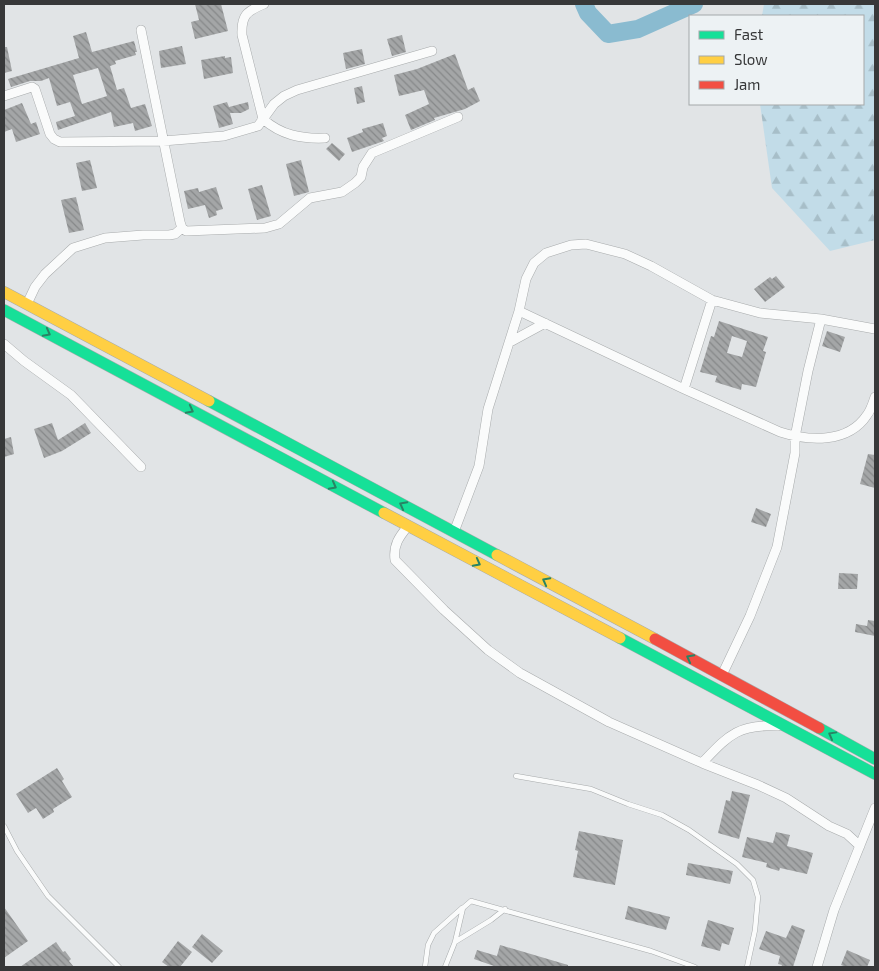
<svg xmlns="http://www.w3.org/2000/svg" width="879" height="971" font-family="'Exo 2',sans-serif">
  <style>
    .forest { fill: url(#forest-firs) }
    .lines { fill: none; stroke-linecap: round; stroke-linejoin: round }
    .river { stroke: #8abbd0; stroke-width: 18 }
    .building { fill: url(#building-back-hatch); fill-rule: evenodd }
    .lane-casing { stroke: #a8abac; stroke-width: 5.5 }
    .street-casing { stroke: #a8abac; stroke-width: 10 }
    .fast-casing { stroke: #a8abac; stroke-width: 12 }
    .slow-casing { stroke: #a8abac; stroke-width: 12 }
    .jam-casing { stroke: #a8abac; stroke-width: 12 }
    .lane { stroke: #fafbfb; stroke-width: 4.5 }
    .street { stroke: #fafbfb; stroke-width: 9 }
    .fast { stroke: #16e098; stroke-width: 11 }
    .slow { stroke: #ffcf43; stroke-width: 11 }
    .jam { stroke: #f24e42; stroke-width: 11 }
    .oneway { stroke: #288464 }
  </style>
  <defs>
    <pattern id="forest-firs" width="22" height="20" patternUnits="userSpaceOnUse" patternTransform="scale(1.25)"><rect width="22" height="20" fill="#c2dce8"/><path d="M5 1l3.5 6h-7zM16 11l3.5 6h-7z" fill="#a7bec8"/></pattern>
    <pattern id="building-back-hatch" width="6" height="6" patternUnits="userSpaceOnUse" patternTransform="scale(1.25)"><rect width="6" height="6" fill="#a4a6a7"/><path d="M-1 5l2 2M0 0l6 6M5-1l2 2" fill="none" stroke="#868889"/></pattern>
  </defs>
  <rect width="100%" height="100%" fill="#e1e4e6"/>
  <!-- forest -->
  <path class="forest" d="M764,4H875V240L830,251L772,188L760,104H863V16H762Z"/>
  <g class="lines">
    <!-- river -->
    <path class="river" d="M584,4L588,13L608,34L638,29L694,4"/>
  </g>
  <!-- building -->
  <path class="building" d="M195,4H221L228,31L195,39L191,22L199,20Z
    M86,32L92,52L134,41L137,52H135L136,55L115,61L116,64L110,66L117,90L124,88L131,108L145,104L152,126L135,131L133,123L114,127L111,112L58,130L56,122L75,116L70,102L57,106L49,78L41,81H30L11,87L8,79L79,58L73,36ZM98,68L107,96L82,104L73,75Z
    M402,35L406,52L392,56L387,39Z
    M182,46L186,64L161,68L159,51Z
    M4,47H7L12,71L4,73Z
    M362,49L365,64L346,69L343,53Z
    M455,54L468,90L474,87L480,101L465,109L434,118L435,120L411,130L405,115L429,104L424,90L399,96L394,75L417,69Z
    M225,56V58L231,57L233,73L204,79L201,60Z
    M362,86L365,102L357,104L354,88Z
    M227,102L229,107L248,102L249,109L241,113H230L233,124L219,128L213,106Z
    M22,103L31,124L36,122L40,134L16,142L12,129L4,132V110Z
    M383,123L387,136L382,138L384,141L352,152L347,138L363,132L362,129Z
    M332,143L345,154L339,161L326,149Z
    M90,160L97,188L82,191L76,163Z
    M301,160L309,192L294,196L286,164Z
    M262,185L271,216L257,220L248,189Z
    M216,187L223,209L216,211L217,215L209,218L205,205L188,209L184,191L198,188L199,192Z
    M76,197L84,230L69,233L61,200Z
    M776,276L785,287L765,302L754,289L770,277L772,279Z
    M719,321L768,337L763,351L766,352L756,387L742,384L741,390L715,382L717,376L700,372L711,336L714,337ZM732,336L747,341L742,357L727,353Z
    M827,331L845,337L840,352L822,346Z
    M52,423L58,440L85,423L91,433L62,451L44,458L34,429Z
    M11,437L14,454L4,457V439Z
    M868,454L875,455V488L860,484Z
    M756,508L771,514L766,527L751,522Z
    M839,573L858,574L857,589H838Z
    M868,620L875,621V636L855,632L856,624L867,626Z
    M57,768L64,779L62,781L72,797L53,809L54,812L43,819L36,808L28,813L16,794Z
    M732,791L750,795L739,839L718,833L726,800L730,801Z
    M579,831L623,840L615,885L573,877L578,851L575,850Z
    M776,832L790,835L787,846L813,853L807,874L780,868L779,871L766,867L767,863L742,857L747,837L773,843Z
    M688,863L733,871L730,884L686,875Z
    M628,906L670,917L666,930L625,919Z
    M4,907L28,941L4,958Z
    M708,920L734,928L729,945L722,943L720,951L701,946Z
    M792,925L805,930L793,967H781L782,965L778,964L780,956L759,949L766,931L786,938Z
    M202,934L223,951L212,963L192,947Z
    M178,941L192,952L180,967H169L162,962Z
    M56,942L63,952L65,951L71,959L69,961L74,967H20Z
    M500,945L568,965V967H494V966L474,959L477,950L497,956Z
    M847,950L870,960L867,967H846L841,965Z"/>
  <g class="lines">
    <!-- lane casing -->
    <g class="lane-casing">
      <path id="lane" d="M516,776L591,789L628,804L662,815L689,830L737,864L753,880L758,897L755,930L747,967
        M4,826L17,851L48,896L119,967
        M455,942L491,920L505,909
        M425,967L428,945L434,933L462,908
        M445,967L455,942L463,908L471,901L651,951L695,967"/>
    </g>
    <!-- street casing -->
    <g class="street-casing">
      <path id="street" d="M264,4C247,11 241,15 242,35L263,119C281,135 301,139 325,138
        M141,30L180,222L182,228L186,231L265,228L279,224L310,198L342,192L355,183L361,177L363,167L372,153L458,117
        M4,96L32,87L35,89L50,134L54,139L60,142L163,141L224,136L258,126L274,104L284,96L297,90L432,51
        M27,304L35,287L45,274L73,248L105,238L143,235H169L175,234L182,228
        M519,311L684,389L780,432C808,441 848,444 867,415C871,410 873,403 875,397
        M510,342L545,323
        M4,344L24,361L71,395L141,467
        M684,389L712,300
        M408,526C399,537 393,545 395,560L444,610L488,650L520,673L609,722L702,763L758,785L786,798L829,826L847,834L860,846
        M454,532L479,466L488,409L519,311L526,279L534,263L546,253L571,245L586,244L625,254L651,266L712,300L760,313L821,319L875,329
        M722,675L750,616L777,547L795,453V437L808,371L821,319
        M702,763C728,736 737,724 778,726
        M817,967L834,910L875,808"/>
    </g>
    <!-- fast casing -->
    <g class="fast-casing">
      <path id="fast" d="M4,310L384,513
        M209,401L497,555
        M620,638L875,774
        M819,728L875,759"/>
    </g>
    <!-- slow casing -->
    <g class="slow-casing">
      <path id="slow" d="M4,292L209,401
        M384,513L620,638
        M497,555L655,639"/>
    </g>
    <!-- jam casing -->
    <g class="jam-casing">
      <path id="jam" d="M655,639L819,728"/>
    </g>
    <!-- lane -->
    <use href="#lane" class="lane"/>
    <!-- street -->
    <use href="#street" class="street"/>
    <!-- fast -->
    <use href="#fast" class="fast"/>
    <!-- slow -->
    <use href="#slow" class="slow"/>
    <!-- jam -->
    <use href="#jam" class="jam"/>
  </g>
  <!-- one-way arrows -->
  <defs><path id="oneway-chevron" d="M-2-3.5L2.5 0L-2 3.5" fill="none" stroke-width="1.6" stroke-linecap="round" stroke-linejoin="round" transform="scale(1.25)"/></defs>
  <g class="oneway">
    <use href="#oneway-chevron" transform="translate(47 333) rotate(28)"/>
    <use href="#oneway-chevron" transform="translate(190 410) rotate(28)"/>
    <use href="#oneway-chevron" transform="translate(333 486) rotate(28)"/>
    <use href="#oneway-chevron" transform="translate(403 505) rotate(-152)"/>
    <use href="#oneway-chevron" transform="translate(477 563) rotate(28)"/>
    <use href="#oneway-chevron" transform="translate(546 581) rotate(-152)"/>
    <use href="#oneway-chevron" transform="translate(690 658) rotate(-152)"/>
    <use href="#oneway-chevron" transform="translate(832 735) rotate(-151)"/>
  </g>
  <!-- border -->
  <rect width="879" height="971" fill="none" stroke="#373839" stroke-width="10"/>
  <!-- legend -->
  <rect x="689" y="15" width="175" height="90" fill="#edf2f4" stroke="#a4a8a9"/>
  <rect x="699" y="31" width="25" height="8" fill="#16e098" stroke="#a4a8a9"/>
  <text x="734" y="40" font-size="15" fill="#373839">Fast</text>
  <rect x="699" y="56" width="25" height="8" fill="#ffcf43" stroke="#a4a8a9"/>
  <text x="734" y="65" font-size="15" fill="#373839">Slow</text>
  <rect x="699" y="81" width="25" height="8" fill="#f24e42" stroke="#a4a8a9"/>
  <text x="734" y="90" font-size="15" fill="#373839">Jam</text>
</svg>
